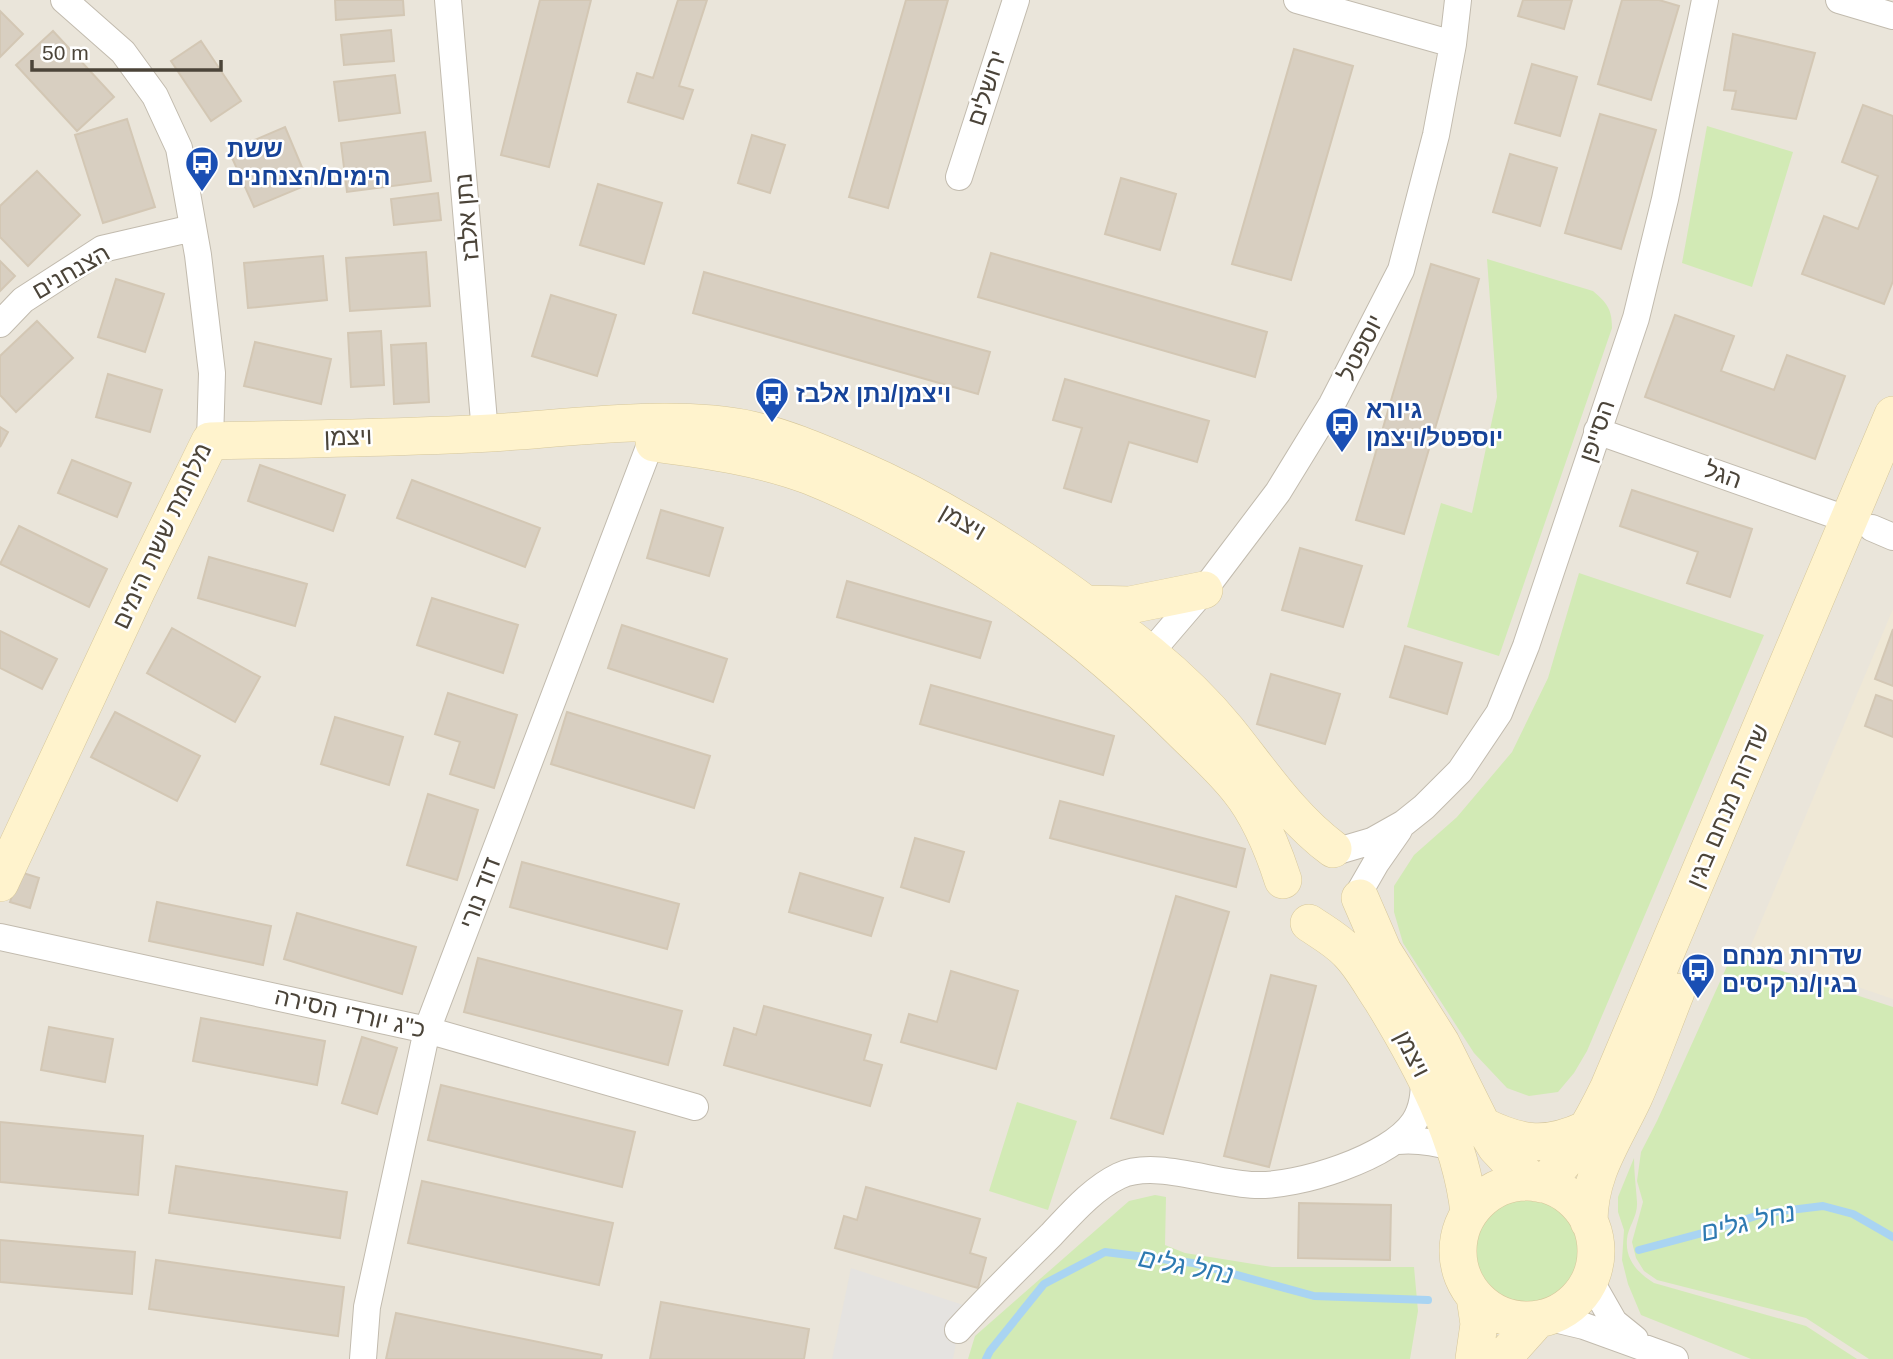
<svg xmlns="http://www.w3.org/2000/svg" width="1893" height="1359" font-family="Helvetica,Heebo,sans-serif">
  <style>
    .residential { fill: #eae5da }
    .education { fill: #efe8d6 }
    .green { fill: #d2eab5 }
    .parking { fill: #e5e3e0 }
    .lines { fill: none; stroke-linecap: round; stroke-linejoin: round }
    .stream { stroke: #a9d4f2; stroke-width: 8 }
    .building { fill: #d8cfc1; stroke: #d3c7b4; stroke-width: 2 }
    .street-casing { stroke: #c2bbae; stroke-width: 28 }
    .secondary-casing { stroke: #d6c79b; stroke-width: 38 }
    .street { stroke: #fff; stroke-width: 26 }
    .secondary { stroke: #fff3cd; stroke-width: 37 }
    .labels { text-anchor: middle; stroke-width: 5; stroke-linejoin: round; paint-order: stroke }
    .street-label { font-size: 24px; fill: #4b4439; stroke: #fff }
    .transit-label { font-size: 24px; font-weight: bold; fill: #164399; stroke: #fff; text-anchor: start }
    .water-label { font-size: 26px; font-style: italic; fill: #2e7ab2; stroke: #fff }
  </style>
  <rect width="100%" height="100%" fill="#f6f3ec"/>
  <!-- residential -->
  <path class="residential" d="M0,0H1893V1359H0Z"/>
  <!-- education -->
  <path class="education" d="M1893,609V999L1749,950Z"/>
  <!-- green -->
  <path class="green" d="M1707,126L1793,152L1752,287L1682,263Z
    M1487,259L1593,291C1607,303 1612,309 1612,328L1499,656L1407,627L1441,503L1472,513L1497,397Z
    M1579,573L1764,635L1587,1051L1574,1073L1558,1092L1529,1096L1507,1088L1474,1053L1403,943L1394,912V886L1414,855L1457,817L1512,752L1548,678Z
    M1732,955L1893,1007V1359H1869L1806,1318L1657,1280L1644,1271L1636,1258L1632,1242L1643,1202L1637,1181L1641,1152L1657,1121Z
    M1017,1102L1077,1121L1048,1210L989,1191Z
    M1634,1158C1634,1173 1636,1187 1637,1202C1638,1216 1628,1227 1627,1239C1625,1260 1638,1273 1654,1283L1806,1326L1857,1359H1751L1641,1315L1628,1284L1622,1260L1624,1230L1618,1212V1197Z
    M1155,1195L1166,1197L1165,1245L1185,1253L1272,1267H1414L1418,1311L1410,1359H968L975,1336L1129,1201Z
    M1476 1250a52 52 0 1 1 104 0a52 52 0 1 1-104 0Z"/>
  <!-- parking -->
  <path class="parking" d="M851,1268L963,1305L953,1359H832Z"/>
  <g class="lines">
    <!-- stream -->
    <path class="stream" d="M1639,1250L1710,1231L1765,1213L1823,1206L1853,1214L1893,1237
      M986,1359L990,1351L1044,1284L1105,1252L1193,1263L1314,1296L1428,1300"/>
  </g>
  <!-- building -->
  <path class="building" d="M335,0H403L404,15L336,20Z
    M540,0H591L549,167L501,155Z
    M678,0H707L679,86L693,90L683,119L628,102L637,73L653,78Z
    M906,0H948L888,208L849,197Z
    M1523,0H1572L1564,29L1518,16Z
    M1622,0H1659L1679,6L1651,100L1598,84Z
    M0,11L23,34L0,57Z
    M391,30L394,61L344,65L341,35Z
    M53,31L114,97L77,131L16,65Z
    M1733,34L1815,53L1796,119L1732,109L1736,91L1724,90Z
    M201,41L241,101L211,121L171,61Z
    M1294,49L1353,66L1291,280L1232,264Z
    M1532,64L1577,77L1560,136L1515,123Z
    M395,75L400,113L339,121L334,82Z
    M1863,105L1893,116V281L1884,304L1802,274L1824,216L1858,229L1878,176L1842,162Z
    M1600,114L1656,130L1621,249L1565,233Z
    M127,119L155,207L103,223L75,135Z
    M285,127L309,184L254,207L229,151Z
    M425,132L431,181L347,192L341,143Z
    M752,135L785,145L770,193L738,183Z
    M1510,154L1557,168L1540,226L1493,212Z
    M37,171L80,215L28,266L0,237V206Z
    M1121,178L1176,194L1160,250L1105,234Z
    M598,184L662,203L644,264L580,245Z
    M438,193L441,220L394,225L391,199Z
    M426,252L430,306L350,311L346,258Z
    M991,253L1267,332L1255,377L978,297Z
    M323,256L327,300L248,308L244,263Z
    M0,261L15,276L0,291Z
    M1431,264L1479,279L1404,534L1356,520Z
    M704,272L990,352L978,394L693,313Z
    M116,279L164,294L145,352L98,337Z
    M551,295L616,315L597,376L532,356Z
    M1675,315L1734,336L1721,371L1774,390L1787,355L1845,376L1815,459L1645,397Z
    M37,321L73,358L16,412L0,395V356Z
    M381,331L384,385L351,387L348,333Z
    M255,342L331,359L321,404L244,386Z
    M426,343L429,402L394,404L391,345Z
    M108,374L162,390L150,432L96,417Z
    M1065,379L1209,421L1197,462L1129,442L1111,502L1064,488L1082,428L1053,420Z
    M0,427L8,432L0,447Z
    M72,460L131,483L117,517L58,493Z
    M260,465L345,495L333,531L248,501Z
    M412,480L540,528L525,567L397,518Z
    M1632,490L1752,529L1730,597L1687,583L1698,552L1620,526Z
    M661,510L723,528L709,576L647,558Z
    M19,526L107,569L89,607L0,564Z
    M1300,548L1362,566L1343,627L1282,610Z
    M209,557L307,584L295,626L198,598Z
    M847,581L991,622L980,658L837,617Z
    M432,598L518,625L503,673L417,645Z
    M622,625L727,659L713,702L608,668Z
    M172,628L260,677L235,722L147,673Z
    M1893,629V686L1875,679Z
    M0,631L57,659L42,689L0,668Z
    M1405,646L1462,663L1447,714L1390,697Z
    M1271,674L1340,694L1325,744L1257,724Z
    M931,685L1114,736L1103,775L920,724Z
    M448,693L517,715L494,788L450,774L460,742L435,734Z
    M1876,695L1893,701V737L1865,726Z
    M115,712L200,756L177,801L91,757Z
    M567,712L710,756L694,808L551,764Z
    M335,717L403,737L389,785L321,764Z
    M428,794L478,810L457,880L407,865Z
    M1060,801L1245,849L1236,887L1050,838Z
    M915,838L964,852L949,902L901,887Z
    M522,862L679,904L667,949L510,907Z
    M20,872L39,878L30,908L10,902Z
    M800,873L883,898L871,936L789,912Z
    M1176,896L1229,912L1163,1134L1111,1118Z
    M157,902L271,926L263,965L149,941Z
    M297,913L416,947L402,994L284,959Z
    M478,958L682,1011L668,1065L464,1012Z
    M951,971L1018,991L996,1069L901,1042L909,1014L937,1022Z
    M1271,975L1316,986L1269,1167L1224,1156Z
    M764,1006L871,1035L864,1060L882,1065L870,1106L724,1065L734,1028L756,1035Z
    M201,1018L325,1041L317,1085L193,1061Z
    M49,1027L113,1039L105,1082L41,1070Z
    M362,1037L397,1048L377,1114L342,1103Z
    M441,1085L635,1132L622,1187L428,1140Z
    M0,1122L143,1136L138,1195L0,1182Z
    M176,1166L347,1192L340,1238L169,1213Z
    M422,1181L613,1223L599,1285L408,1243Z
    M866,1187L980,1219L970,1253L986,1258L978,1288L835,1248L844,1216L857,1220Z
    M1299,1203L1391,1205L1390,1260L1298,1258Z
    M0,1240L135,1252L132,1294L0,1282Z
    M156,1260L344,1287L338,1336L149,1309Z
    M661,1302L809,1329L804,1359H650Z
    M396,1313L602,1355L601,1359H386Z"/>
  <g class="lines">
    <!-- street casing -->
    <g class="street-casing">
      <path id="street" d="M64,0L123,52L155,96L179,148L198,255L212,373L210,441
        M448,0L485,433
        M1297,0L1453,44
        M1839,0L1893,16
        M959,177L1016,0
        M0,324L23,300L102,249L193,228
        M1597,431L1849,520
        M1872,528L1893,537
        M1138,667L1204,590L1278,492L1332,404L1401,270L1436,135L1453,44L1458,0
        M1338,851L1372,841L1404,823L1424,807L1460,771L1499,713L1526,646L1636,318L1665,199L1705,0
        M1361,889L1376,863L1399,830
        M0,937L427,1030L695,1107
        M1397,1141C1418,1139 1435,1142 1455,1148
        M1590,1280L1614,1322L1635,1339
        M1546,1317L1584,1326L1675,1359
        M958,1330C988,1297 1020,1266 1051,1235C1071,1214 1092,1189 1119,1176C1155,1159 1214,1184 1255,1185C1297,1187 1390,1158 1414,1122C1423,1108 1424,1093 1424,1077
        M363,1359L367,1307L427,1030L651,442"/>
    </g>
    <!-- secondary casing -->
    <g class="secondary-casing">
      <path id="secondary" d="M654,443C706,450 760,457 810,476C944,530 1078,627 1180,729C1200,749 1222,768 1239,790C1260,816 1273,849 1283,880
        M1087,604L1130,605L1204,590
        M0,883L137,590L210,441C303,439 397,438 491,433C570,428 675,413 752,430C787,438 821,453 854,467C963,514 1058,580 1150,654C1178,677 1204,702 1227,730C1261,772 1290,817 1333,849
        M1360,898L1383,951L1441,1043L1480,1121L1496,1147L1513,1165L1536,1183
        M1309,923C1322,932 1337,940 1348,952C1362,966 1371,984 1382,1000C1421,1064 1461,1137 1469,1213
        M1483,1126C1522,1145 1546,1148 1587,1129
        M1458 1251a69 69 0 1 1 138 0a69 69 0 1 1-138 0Z
        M1542,1184C1572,1159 1592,1122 1609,1087L1893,415
        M1589,1222C1589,1173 1614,1140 1634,1097C1649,1063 1662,1027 1676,992
        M1474,1359L1479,1324L1475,1297
        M1502,1359L1537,1320"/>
    </g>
    <!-- street -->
    <use href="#street" class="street"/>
    <!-- secondary -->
    <use href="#secondary" class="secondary"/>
  </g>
  <!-- icons -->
  <defs>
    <g id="bus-pin" transform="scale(1.75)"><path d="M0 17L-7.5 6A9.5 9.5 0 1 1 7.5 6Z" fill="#1a4fb4" stroke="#fff"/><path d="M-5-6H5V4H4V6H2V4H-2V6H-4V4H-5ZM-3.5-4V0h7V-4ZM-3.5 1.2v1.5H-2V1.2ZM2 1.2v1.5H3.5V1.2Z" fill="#fff"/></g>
  </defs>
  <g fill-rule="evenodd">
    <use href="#bus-pin" x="202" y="163"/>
    <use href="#bus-pin" x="772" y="394"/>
    <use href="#bus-pin" x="1342" y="424"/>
    <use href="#bus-pin" x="1698" y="970"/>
  </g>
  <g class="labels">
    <!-- street labels -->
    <g class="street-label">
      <text transform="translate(987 88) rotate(-72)" y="8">ירושלים</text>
      <text transform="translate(467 217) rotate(-95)" y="8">נתן אלבז</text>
      <text transform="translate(71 272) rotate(-30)" y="8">הצנחנים</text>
      <text transform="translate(1361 348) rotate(-63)" y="8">יוספטל</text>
      <text transform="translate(1597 431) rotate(-71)" y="8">הסייפן</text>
      <text transform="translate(348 437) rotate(-2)" y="8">ויצמן</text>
      <text transform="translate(1723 475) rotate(20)" y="8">הגל</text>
      <text transform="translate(963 522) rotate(30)" y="8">ויצמן</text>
      <text transform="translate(162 536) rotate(-65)" y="8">מלחמת ששת הימים</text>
      <text transform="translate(1728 806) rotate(-67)" y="8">שדרות מנחם בגין</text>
      <text transform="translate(480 893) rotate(-69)" y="8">דוד נורי</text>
      <text transform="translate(350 1013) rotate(13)" y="8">כ"ג יורדי הסירה</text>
      <text transform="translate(1412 1054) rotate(63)" y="8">ויצמן</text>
    </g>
    <!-- transit labels -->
    <g class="transit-label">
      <text x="227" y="157">ששת<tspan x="227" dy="28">הימים/הצנחנים</tspan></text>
      <text x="796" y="402">ויצמן/נתן אלבז</text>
      <text x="1366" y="418">גיורא<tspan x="1366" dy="28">יוספטל/ויצמן</tspan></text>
      <text x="1722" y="964">שדרות מנחם<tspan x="1722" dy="28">בגין/נרקיסים</tspan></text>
    </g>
    <!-- water labels -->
    <g class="water-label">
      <text transform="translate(1748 1222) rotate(-13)" y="9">נחל גלים</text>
      <text transform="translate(1186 1266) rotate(11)" y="9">נחל גלים</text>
    </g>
  </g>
  <!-- scale -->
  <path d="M32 60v10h189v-10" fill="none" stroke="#4b4439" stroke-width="3.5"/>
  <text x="42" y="60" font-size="21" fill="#4b4439" stroke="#ffffff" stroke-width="5" paint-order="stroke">50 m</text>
</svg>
